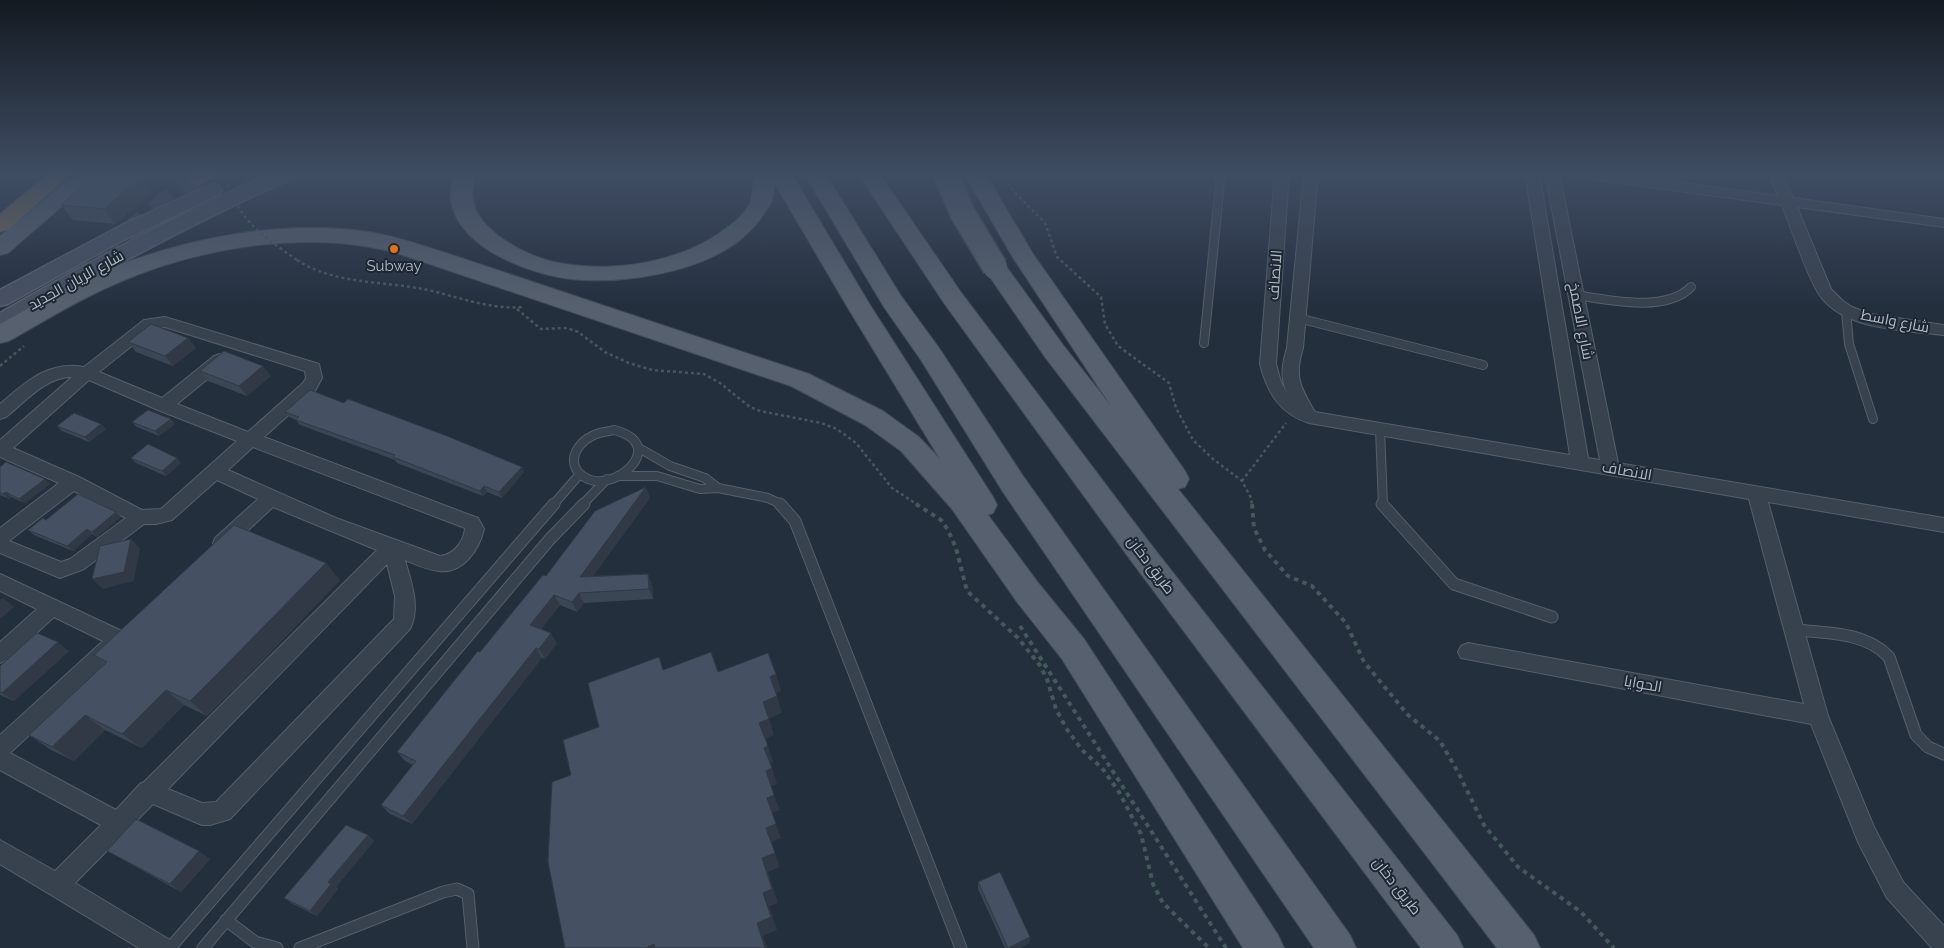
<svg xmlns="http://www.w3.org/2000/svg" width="1944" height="948" font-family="Raleway,Cairo,sans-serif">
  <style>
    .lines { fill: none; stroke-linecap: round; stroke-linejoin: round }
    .highway-tunnel { stroke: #3a4453; stroke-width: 24; stroke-dasharray: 24 12; stroke-linecap: butt }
    .lane-far1-casing { stroke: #565f6c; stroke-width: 10 }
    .lane-casing { stroke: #565f6c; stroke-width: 13 }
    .street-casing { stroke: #565f6c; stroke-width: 2 }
    .secondary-casing { stroke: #565f6c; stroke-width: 3 }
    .primary-casing { stroke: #414a57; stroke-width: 2 }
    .highway-casing { stroke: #434c59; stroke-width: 2 }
    .path-far1 { stroke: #44595c; stroke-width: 2.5; stroke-dasharray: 3 3; stroke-linecap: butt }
    .path { stroke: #44595c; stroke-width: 4; stroke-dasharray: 4.5 4.5; stroke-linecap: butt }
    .lane-far1 { stroke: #38414e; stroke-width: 8 }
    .lane { stroke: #38414e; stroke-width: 11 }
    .street { fill: #38414e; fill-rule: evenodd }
    .secondary { fill: #465061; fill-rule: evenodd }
    .primary { fill: #56606e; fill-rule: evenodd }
    .highway { fill: #746855; fill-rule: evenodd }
    .primary-bridge-casing { stroke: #414a57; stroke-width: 27; stroke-linecap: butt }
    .path-bridge { stroke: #44595c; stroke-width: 2.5; stroke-dasharray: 3 3; stroke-linecap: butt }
    .primary-bridge { stroke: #56606e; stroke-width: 24 }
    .wall { fill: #3b4654 }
    .shaded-wall { fill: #303945 }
    .building { fill: #455162; stroke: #303945 }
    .food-dot { fill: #e8710a; stroke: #1d2633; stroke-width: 2 }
    .labels { text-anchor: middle; stroke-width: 4; stroke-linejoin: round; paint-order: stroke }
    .poi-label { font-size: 15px; fill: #b4bcc9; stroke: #1d2633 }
    .street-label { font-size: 15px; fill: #b4bcc9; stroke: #1d2633 }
  </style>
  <rect width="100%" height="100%" fill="#242f3e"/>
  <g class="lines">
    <!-- highway-tunnel -->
    <path class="highway-tunnel" d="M71,281L197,179"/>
    <!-- lane-far1 casing -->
    <g class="lane-far1-casing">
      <path id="lane-far1" d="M1576,295C1608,300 1666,313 1691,287
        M1846,311L1849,344L1873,419
        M1298,318L1483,365
        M1204,343L1221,173
        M1380,429L1383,505
        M614,430C669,444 617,492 588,479C565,469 573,445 592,436C598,432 607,432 614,430Z
        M618,476H657L700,489L718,488L705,478L670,466L639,448
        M718,488L768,498L783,505
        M553,505L579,475
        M582,505L607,479"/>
    </g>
    <!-- lane casing -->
    <g class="lane-casing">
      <path id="lane" d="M780,504L795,521L961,948
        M1382,504L1454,584L1552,617
        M1795,630C1827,633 1866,632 1889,657L1916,735L1928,747L1944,754
        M226,920L255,942L277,948
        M170,948L554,504
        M203,948L550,539L584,504
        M300,948L443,892L457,889L468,894L473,948"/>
    </g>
    <!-- street casing -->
    <g class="street-casing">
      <path id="street" d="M1275,173H1289L1276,364L1281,382L1287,393C1280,378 1282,364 1287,348L1304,173H1318L1303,348C1294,376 1300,387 1315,412L1570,455L1525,173H1539L1588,458L1600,460L1545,173H1559L1618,463L1944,518V532L1768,502L1828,716L1874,827L1903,882L1944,926V948H1932L1887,898L1858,842L1811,724L1461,658L1458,652L1461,646L1468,643L1804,704L1749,499L1309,423C1280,414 1267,392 1260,364Z
        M1570,173H1609L1778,196L1769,174L1782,173L1793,198L1944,219V227L1797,207L1831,289L1843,301L1852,307L1871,314L1944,325V335C1904,330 1840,331 1817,291C1803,266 1793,232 1782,205L1576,177Z
        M165,317L319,364L322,378L315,391L264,437L478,518L484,529C479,550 463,574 439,571C427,570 415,564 405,560C411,582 421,607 410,629L230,819L210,825H202L153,804L75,883L170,940L174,948H139L0,864V840L55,871L101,825L0,770V735L103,641L54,617L7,660L0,663V642L37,609L0,591V574L126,633L129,639L126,645L10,753L116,810L140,784L144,782L377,550L273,507L229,548L222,550L215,548L213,543L215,538L258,499L217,480L172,520L156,524H144L84,569L60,578L0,553V528L59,483L0,457V440L72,377C46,377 26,401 6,417L0,419V404C25,383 48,360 84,367L144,320ZM165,327L305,371L306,378L303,383L248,432L177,404L226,364L228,360L226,356L220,354L214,356L162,398L99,372L153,329ZM89,380L158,410L237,441L161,509L142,510L79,477L13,448ZM253,447L465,528C464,541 454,555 440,556L336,518L228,470ZM74,491L126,518L70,559L61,562L9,541ZM387,564L395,596L394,619L216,802L202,803L168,789Z"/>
    </g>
    <!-- secondary casing -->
    <g class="secondary-casing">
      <path id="secondary" d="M272,173H298L296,177C196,221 101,272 8,328L0,330V313C88,262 178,214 272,173Z
        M212,184L219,186L222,190L219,194L112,246L8,304L0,306V290L124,224Z"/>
    </g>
    <!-- primary casing -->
    <g class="primary-casing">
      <path id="primary" d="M77,173H100L8,253L0,255V236Z
        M454,173H475C474,182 471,191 473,200C475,214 485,225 496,234C513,247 533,257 554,262C611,274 684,263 729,226C738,220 747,211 751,200C753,192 753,182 754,173H791L870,305L993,497L997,505L993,513L988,515L1039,584L1084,639L1278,935L1284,948H1243L1062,659L1017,602L952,509L901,451L865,425L791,386L400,254C312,228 198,247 115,284C78,300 44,321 9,341L0,343V324C33,306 66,286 101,272C184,238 280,219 369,232C395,236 421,245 446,253L809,374L883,411L919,437L940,459L848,308L774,182C774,187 774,195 772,200C771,205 767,209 764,213C732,267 641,283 583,280C540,279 457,250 451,200C450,191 452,182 454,173Z
        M804,173H825L901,296L939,348L1023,476L1350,935L1356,948H1314L1003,492L921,360L884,307Z
        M858,173H879L960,291L1149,542L1457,935L1463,948H1421L1129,558L944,303Z
        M964,173H985L1033,254L1185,471L1189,479L1185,487L1178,489L1534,935L1540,948H1497L1045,357L983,267L987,262L995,260L1003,262L1063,345L1111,406L1012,256Z"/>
    </g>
    <!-- highway casing -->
    <g class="highway-casing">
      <path id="highway" d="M49,173H72L8,230L0,232V214Z
        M191,173H214C208,183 201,186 190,183L186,179Z"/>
    </g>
    <!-- path-far1 -->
    <path class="path-far1" d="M1003,173V178L1016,194L1045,223L1057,257L1101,297L1105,324L1118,346L1169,383L1176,408L1193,440L1213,459L1242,481L1251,498L1252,505
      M297,260C333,284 382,281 423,289C457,296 488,310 524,307
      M517,309L541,329L567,328L578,332L605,352L629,363L652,370L704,374L720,383L750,407L760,411L821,423L837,429L856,443L892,488L918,505
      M0,366L24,346
      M1242,481L1286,423"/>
    <!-- path -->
    <path class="path" d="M916,504L941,520L948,530L956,548L967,591L1018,638L1039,664L1047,679L1056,709L1066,728L1082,750L1102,768L1119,792L1141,834L1153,884L1163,903L1209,948
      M1252,504L1254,528L1265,550L1288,576L1312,586L1346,623L1364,662L1408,715L1440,741L1458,772L1484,825L1518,867L1581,912L1614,948
      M1020,626L1226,948"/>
    <!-- lane-far1 -->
    <use href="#lane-far1" class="lane-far1"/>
    <!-- lane -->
    <use href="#lane" class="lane"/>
    <!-- street -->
    <use href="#street" class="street"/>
    <!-- secondary -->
    <use href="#secondary" class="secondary"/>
    <!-- primary -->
    <use href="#primary" class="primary"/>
    <!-- highway -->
    <use href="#highway" class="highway"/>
    <!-- primary-bridge casing -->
    <g class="primary-bridge-casing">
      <path id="primary-bridge" d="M945,173L963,214L995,267"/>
    </g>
    <!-- path-bridge -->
    <path class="path-bridge" d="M223,173C238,219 258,233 297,260"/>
    <!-- primary-bridge -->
    <use href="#primary-bridge" class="primary-bridge"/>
  </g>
  <!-- wall -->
  <path class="wall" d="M152,191L115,224L73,220L61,205Z
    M188,338L196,348L173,366L136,352L128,342Z
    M200,371L271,376L247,396L208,381Z
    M344,403L522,467L524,472L502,498L487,492L483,496L397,463L395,460L300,425L296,420L289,417L285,412Z
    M132,422L175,424L159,436L137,427Z
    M57,426L106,429L89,442L62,431Z
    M131,458L181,463L166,476L136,463Z
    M0,467L50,484L25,503L11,497L9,499L0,495Z
    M650,498L593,576L652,584L653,599L584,603L577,612L560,605L541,629L557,643L545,659L542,658L412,824L390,814L381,805L413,765L405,761L397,752L480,652Z
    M116,512L121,517L97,537L92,534L73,551L34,535L28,530L46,520Z
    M340,580L240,684L207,716L184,705L142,748L105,730L74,761L51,750L29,735L104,664L94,655Z
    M69,651L14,701L0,695V666Z
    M368,835L374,841L336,887L338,889L317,916L291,903L284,898Z
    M107,851L210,859L181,892Z
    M978,882L1030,937L1029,943L1020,948H1005L978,889Z"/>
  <!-- shaded-wall -->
  <path class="shaded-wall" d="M142,176L152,191L115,224L104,209Z
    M188,338L196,348L173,366L165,356Z
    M263,366L271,376L247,396L239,386Z
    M171,419L175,424L159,436L155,431Z
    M101,424L106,429L89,442L85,437Z
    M177,458L181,463L166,476L162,471Z
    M522,467L524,472L502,498L499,492Z
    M45,479L50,484L25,503L19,499Z
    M484,486L487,492L483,496L480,491Z
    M646,487L650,498L585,587L580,577Z
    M6,492L11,497L9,499L3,494Z
    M116,512L121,517L97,537L92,532Z
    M87,529L92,534L73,551L67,546Z
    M131,539L140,548L134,581L103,589L92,579Z
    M326,563L340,580L240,684L207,716L190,701Z
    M648,574L652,584L653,599L649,589Z
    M579,593L584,603L577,612L572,602Z
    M554,595L560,605L536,635L530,625Z
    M3,598L14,607L0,619V600Z
    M551,633L557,643L545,659L539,649Z
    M58,642L69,651L14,701L2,693Z
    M536,648L542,658L412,824L403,816Z
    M776,674L781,691L775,694L770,677Z
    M166,690L184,705L142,748L122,734Z
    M777,696L782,713L768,719L763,702Z
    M85,715L105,730L74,761L52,747Z
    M769,719L774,735L765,739L759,723Z
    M768,746L773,762L769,764L764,748Z
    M772,768L777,784L771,786L766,771Z
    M774,795L780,810L772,813L781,838L771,842L780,867L768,872L778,903L769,906L777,930L763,936L767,948H765L757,923L763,893L762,858L766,828L767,798Z
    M368,835L374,841L336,887L338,889L317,916L310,911L328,882Z
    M199,851L210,859L181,892L170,884Z
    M1030,937L1029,943L1020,948H1008Z
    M654,944L657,948H646Z"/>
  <!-- building -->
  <path class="building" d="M98,173H120L142,176L104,209L61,205Z
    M151,324L188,338L165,356L128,342Z
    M224,351L263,366L239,386L200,371Z
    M310,390L344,403L348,399L447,436L522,467L499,492L484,486L480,491L393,457L395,455L296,420L299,417L285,412Z
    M148,410L171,419L155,431L132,422Z
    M74,413L101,424L85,437L57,426Z
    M148,444L177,458L162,471L131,458Z
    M6,462L45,479L19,499L6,492L3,494L0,493V467Z
    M646,487L580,577L648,574L649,589L579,593L572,602L554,595L530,625L551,633L539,649L536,648L403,816L381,805L416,761L397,752L478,651L480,652L543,575L546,576L595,511Z
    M78,494L116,512L92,532L87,529L67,546L28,530L43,518L46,520Z
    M234,525L326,563L223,668L190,701L166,690L122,734L85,715L52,747L29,735L107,662L94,655Z
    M131,539L124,572L92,579L100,546Z
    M37,633L58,642L2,693L0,692V666Z
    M711,652L718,672L768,653L776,674L770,677L777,696L763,702L769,719L759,723L768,746L764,748L772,768L766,771L774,795L767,798L776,824L766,828L775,853L762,858L772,889L763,893L771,917L757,923L765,948H655L654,944L646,948H565L548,862L552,782L571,775L563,740L599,727L588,683L659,657L663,670Z
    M136,819L199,851L170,884L107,851Z
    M346,825L368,835L328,882L331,884L310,911L284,898Z
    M1000,872L1030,937L1008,948L978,882Z"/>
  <!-- sky -->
  <linearGradient id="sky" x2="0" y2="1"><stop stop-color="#141a22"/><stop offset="0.57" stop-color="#3f4d63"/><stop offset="1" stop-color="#3f4d63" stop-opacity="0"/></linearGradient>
  <rect width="1944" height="306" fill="url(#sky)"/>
  <!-- markers -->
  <circle class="food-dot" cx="394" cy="249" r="5"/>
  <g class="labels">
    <!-- poi labels -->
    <g class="poi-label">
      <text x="394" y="271">Subway</text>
    </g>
    <!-- street labels -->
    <g class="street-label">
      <text transform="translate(1275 275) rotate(-86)" y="5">الانصاف</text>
      <text transform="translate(76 280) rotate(-29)" y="5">شارع الريان الجديد</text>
      <text transform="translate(1581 321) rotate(79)" y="5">شارع الاصمخ</text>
      <text transform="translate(1895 321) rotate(11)" y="5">شارع واسط</text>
      <text transform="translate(1627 471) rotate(10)" y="5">الانصاف</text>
      <text transform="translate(1151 565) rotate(53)" y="5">طريق دخان</text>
      <text transform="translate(1643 684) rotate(10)" y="5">الحوايا</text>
      <text transform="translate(1397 886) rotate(52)" y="5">طريق دخان</text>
    </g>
  </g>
</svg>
